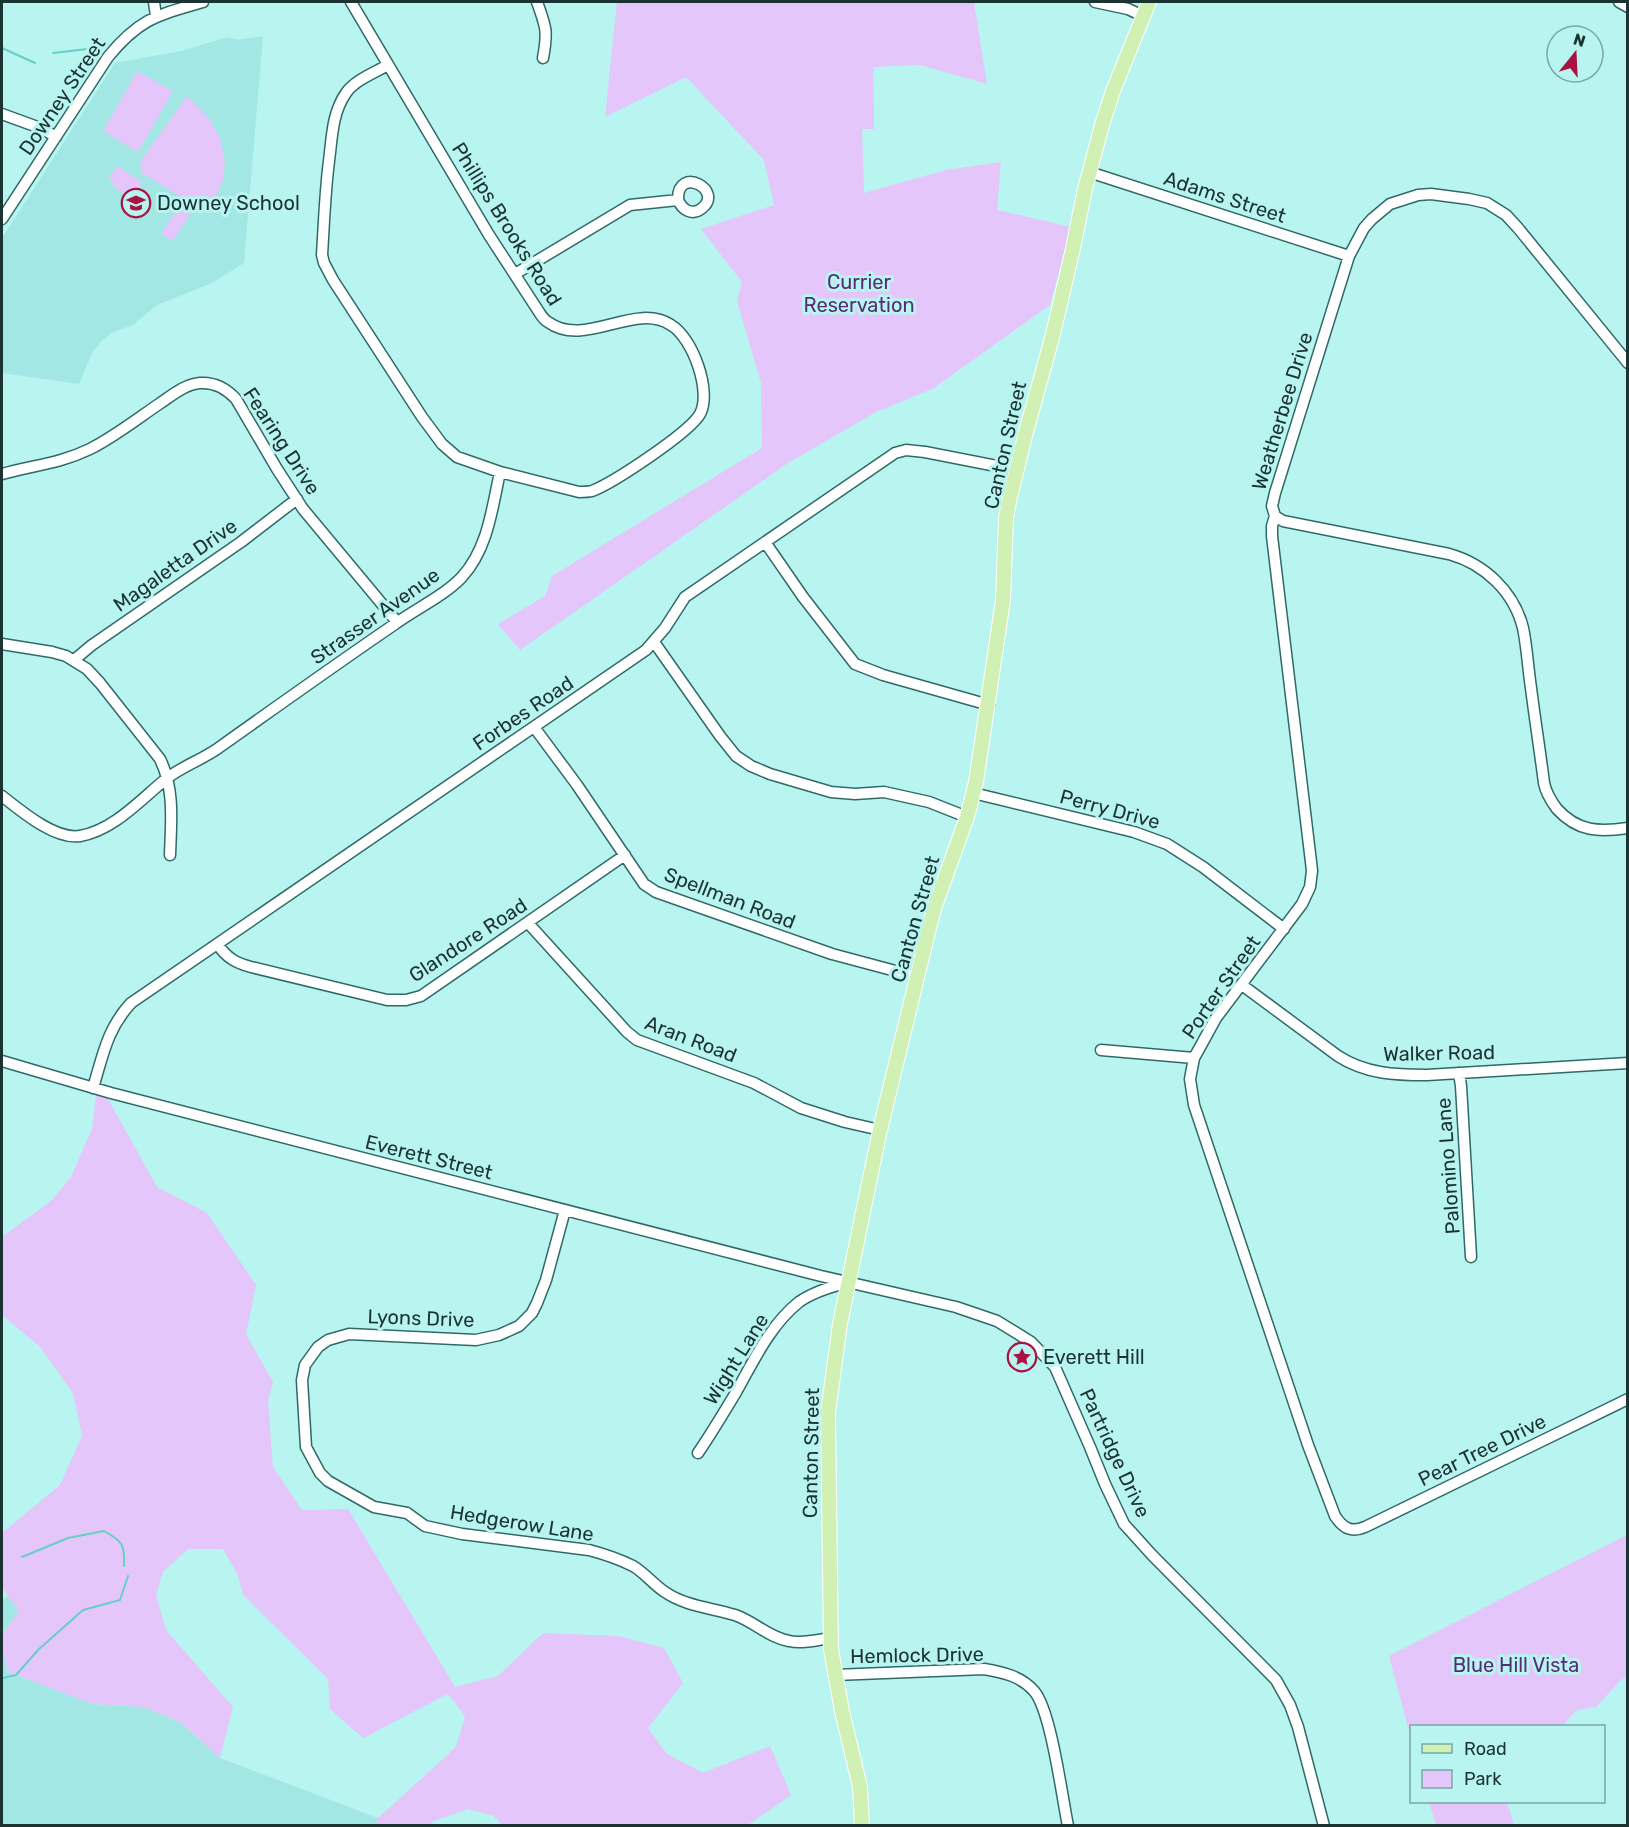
<svg xmlns="http://www.w3.org/2000/svg" width="1629" height="1827" font-family="Rubik,sans-serif">
  <style>
    .built { fill: #a2e7e3 }
    .green { fill: #e4c6fa }
    .lines { fill: none; stroke-linecap: round; stroke-linejoin: round }
    .stream { stroke: #67cec8; stroke-width: 2 }
    .minor-casing { stroke: #306a67; stroke-width: 13 }
    .major-casing { stroke: #fff; stroke-width: 16 }
    .minor { stroke: #fff; stroke-width: 10 }
    .major { stroke: #d1f0b4; stroke-width: 14 }
    .labels { text-anchor: middle; stroke-width: 6; stroke-linejoin: round; paint-order: stroke }
    .street-label { font-size: 20px; fill: #1b3332; stroke: #b8f4f0 }
    .poi-label { font-size: 20px; fill: #1b3332; stroke: #b8f4f0; text-anchor: start }
    .park-label { font-size: 20px; fill: #5a2b75; stroke: #b8f4f0 }
  </style>
  <rect width="100%" height="100%" fill="#b8f4f0"/>
  <!-- built -->
  <path class="built" d="M263,36L244,263L212,283L157,305L133,325L113,332L102,341L93,351L79,384L2,373V238L115,63L181,51L228,37L237,40Z
    M9,1596L19,1612L2,1635V1599Z
    M2,1645L8,1672L93,1704L143,1707L180,1722L220,1758L378,1818L375,1825H2Z"/>
  <!-- green -->
  <path class="green" d="M617,2H974L987,84L920,65L873,67L874,129H862L864,193L946,170L1001,162L997,210L1071,227L1050,305L934,388L876,412L788,463L520,650L498,624L545,596L552,576L762,448L761,383L737,301L742,282L701,229L774,205L764,160L686,77L605,117Z
    M137,71L173,91L138,152L103,131Z
    M187,96L208,117L220,138L225,160L223,181L212,205L189,202L142,173L140,162Z
    M117,166L142,182L133,196L124,199L123,193L114,187V183L109,178Z
    M181,203L192,211L173,241L161,234Z
    M96,1095L108,1099L157,1187L207,1213L256,1285L246,1334L273,1382L268,1401L273,1467L302,1510L348,1509L455,1687L498,1676L543,1633L618,1636L664,1648L683,1683L648,1728L667,1754L703,1773L770,1746L791,1795L748,1825H502L494,1816L468,1809L434,1821L429,1825H375L378,1818L456,1747L465,1716L448,1694L363,1738L330,1709L328,1679L243,1595L238,1575L223,1549H188L163,1572L156,1595L166,1630L233,1707L220,1758L180,1722L143,1707L93,1704L8,1672L2,1645V1635L19,1611L2,1588V1533L60,1485L82,1436L73,1393L40,1347L2,1315V1237L51,1201L71,1177L92,1129Z
    M1627,1535V1676L1620,1681L1596,1707L1577,1710L1562,1726H1412L1411,1738L1389,1656Z
    M1429,1802H1507L1514,1825H1436Z"/>
  <g class="lines">
    <!-- stream -->
    <path class="stream" d="M2,48L35,63
      M53,53L96,48
      M22,1557L68,1538L104,1531C122,1541 125,1544 124,1566
      M3,1678L16,1675L38,1650L83,1610L120,1600L128,1576"/>
    <!-- minor casing -->
    <g class="minor-casing">
      <path id="minor" d="M154,2L156,16
        M351,2L489,235L539,312C541,315 544,320 548,322C585,349 635,301 671,325C693,338 712,392 700,414C689,433 613,483 592,491C588,492 584,492 579,492L500,472
        M537,2C546,27 548,31 543,58
        M1095,2L1128,9L1143,16
        M1619,2L1628,7
        M2,114L43,129L56,137
        M1089,172L1349,256
        M2,219L108,57C140,18 158,15 203,2
        M515,274L630,205L678,200C682,209 691,216 701,209C726,191 677,164 678,200
        M1628,363L1518,228L1506,215L1487,203L1469,199L1431,194L1418,195L1390,204L1372,219L1364,228L1349,256L1275,493L1272,506L1275,516L1283,521L1449,554C1485,564 1514,592 1523,628C1527,647 1528,668 1531,688C1535,720 1540,751 1544,783C1546,793 1551,801 1557,809C1578,832 1599,832 1628,828
        M2,474C33,465 59,464 90,449C114,437 137,419 159,404C171,396 185,384 200,383C215,382 226,388 236,399L277,469L303,509L397,622
        M1275,516L1272,526V536L1311,862L1312,871L1310,887L1302,904L1216,1018L1194,1058L1190,1079L1194,1105L1308,1445L1335,1516C1343,1528 1351,1533 1365,1527L1628,1399
        M765,542L803,597L855,664L883,675L989,705
        M654,642L720,736L736,756L751,766L770,774L831,792L855,794L884,792L929,802L967,817
        M2,644L52,652L66,656L87,669L100,683L160,759C175,790 171,822 170,855
        M74,660L92,645L241,542L297,499
        M534,727L577,785L644,884L656,892L832,954L918,977
        M973,793L1134,832L1167,844L1203,867L1284,929
        M2,796C21,811 55,840 80,836C114,830 140,800 166,779C181,767 201,760 217,749C276,707 335,665 395,624C417,608 444,596 462,577C488,548 492,509 500,472L457,457L442,444L422,417L333,280L324,263L322,255C324,223 325,192 329,161C332,138 332,113 346,93C355,80 374,73 388,65
        M528,923L627,1032L637,1040L754,1083L801,1108L845,1122L880,1130
        M218,945C227,958 236,963 251,967L387,1000H406L421,996L625,855
        M1242,985L1338,1056C1366,1074 1395,1075 1427,1075L1628,1063
        M1101,1050L1194,1058
        M2,1061L111,1093L821,1276L956,1307L997,1321L1031,1342L1055,1367L1090,1447L1105,1484L1124,1524L1152,1555L1276,1680L1290,1705L1298,1727L1324,1826
        M1459,1073L1461,1086L1471,1257
        M93,1088C103,1055 107,1029 131,1003L646,650L665,628L685,597L895,453L906,450L925,452L1017,470
        M565,1210L546,1280L537,1303L532,1313L519,1326L499,1335L476,1340L349,1334L328,1340L318,1347L305,1365L302,1380L306,1447L320,1473L328,1481L374,1507L407,1513L425,1526L462,1534L589,1550C604,1554 619,1559 633,1566C645,1573 654,1585 665,1592C685,1606 712,1608 735,1615C755,1622 768,1637 789,1641C802,1644 817,1640 830,1638
        M698,1453C711,1434 723,1414 735,1394C753,1362 770,1325 799,1302C813,1292 830,1287 846,1283
        M835,1675L984,1669C1002,1672 1021,1676 1034,1691C1051,1710 1062,1797 1068,1826"/>
    </g>
    <!-- major casing -->
    <g class="major-casing">
      <path id="major" d="M862,1826L860,1787L842,1711L831,1649L828,1413L840,1324L863,1212L880,1130L929,928L935,906L967,817L976,782L1003,600L1006,518L1010,497L1026,432L1052,338L1072,253L1085,189L1102,125L1113,91L1149,2"/>
    </g>
    <!-- minor -->
    <use href="#minor" class="minor"/>
    <!-- major -->
    <use href="#major" class="major"/>
  </g>
  <!-- icons -->
  <defs>
    <g id="school-ring" transform="scale(1.5)"><circle r="9.5" fill="#b8f4f0" stroke="#a91344" stroke-width="1.5"/><path d="M0-5L7-2L0 1L-7-2ZM-4 1L0 2.5L4 1V4Q0 6-4 4Z" fill="#a91344"/></g>
    <g id="sight-ring" transform="scale(1.5)"><circle r="9.5" fill="#b8f4f0" stroke="#a91344" stroke-width="1.5"/><path d="M0-6L1.8-2.2L6-1.7L2.9 1.2L3.7 5.4L0 3.3L-3.7 5.4L-2.9 1.2L-6-1.7L-1.8-2.2Z" fill="#a91344"/></g>
  </defs>
  <g fill-rule="evenodd">
    <use href="#school-ring" x="136" y="203"/>
    <use href="#sight-ring" x="1022" y="1357"/>
  </g>
  <g class="labels">
    <!-- street labels -->
    <g class="street-label">
      <text transform="translate(62 96) rotate(-56)" y="7">Downey Street</text>
      <text transform="translate(1225 197) rotate(18)" y="7">Adams Street</text>
      <text transform="translate(507 224) rotate(58)" y="7">Phillips Brooks Road</text>
      <text transform="translate(1282 411) rotate(-73)" y="7">Weatherbee Drive</text>
      <text transform="translate(282 441) rotate(57)" y="7">Fearing Drive</text>
      <text transform="translate(1005 445) rotate(-77)" y="7">Canton Street</text>
      <text transform="translate(175 565) rotate(-35)" y="7">Magaletta Drive</text>
      <text transform="translate(375 616) rotate(-35)" y="7">Strasser Avenue</text>
      <text transform="translate(523 713) rotate(-34)" y="7">Forbes Road</text>
      <text transform="translate(1110 809) rotate(15)" y="7">Perry Drive</text>
      <text transform="translate(730 898) rotate(21)" y="7">Spellman Road</text>
      <text transform="translate(915 919) rotate(-74)" y="7">Canton Street</text>
      <text transform="translate(468 940) rotate(-33)" y="7">Glandore Road</text>
      <text transform="translate(1221 987) rotate(-55)" y="7">Porter Street</text>
      <text transform="translate(691 1039) rotate(21)" y="7">Aran Road</text>
      <text transform="translate(1439 1053) rotate(-1)" y="7">Walker Road</text>
      <text transform="translate(429 1157) rotate(14)" y="7">Everett Street</text>
      <text transform="translate(1448 1166) rotate(-94)" y="7">Palomino Lane</text>
      <text transform="translate(421 1318) rotate(2)" y="7">Lyons Drive</text>
      <text transform="translate(736 1359) rotate(-58)" y="7">Wight Lane</text>
      <text transform="translate(1482 1450) rotate(-26)" y="7">Pear Tree Drive</text>
      <text transform="translate(811 1453) rotate(-89)" y="7">Canton Street</text>
      <text transform="translate(1115 1453) rotate(65)" y="7">Partridge Drive</text>
      <text transform="translate(522 1523) rotate(9)" y="7">Hedgerow Lane</text>
      <text transform="translate(917 1655) rotate(-1)" y="7">Hemlock Drive</text>
    </g>
    <!-- poi labels -->
    <g class="poi-label">
      <text x="157" y="210">Downey School</text>
      <text x="1043" y="1364">Everett Hill</text>
    </g>
    <!-- park labels -->
    <g class="park-label">
      <text x="859" y="289">Currier<tspan x="859" dy="23">Reservation</tspan></text>
      <text x="1516" y="1672">Blue Hill Vista</text>
    </g>
  </g>
  <!-- border -->
  <rect width="1629" height="1827" fill="none" stroke="#1b3332" stroke-width="6"/>
  <!-- legend -->
  <rect x="1410" y="1725" width="195" height="78" fill="#b8f4f0" stroke="#79a7a4" stroke-width="1.5"/>
  <rect x="1422" y="1744" width="30" height="9" fill="#d1f0b4" stroke="#79a7a4" stroke-width="1.5"/>
  <text x="1464" y="1755" font-size="18" fill="#1b3332">Road</text>
  <rect x="1422" y="1770" width="30" height="18" fill="#e4c6fa" stroke="#79a7a4" stroke-width="1.5"/>
  <text x="1464" y="1785" font-size="18" fill="#1b3332">Park</text>
  <!-- north arrow -->
  <g transform="translate(1575 54) rotate(18)"><circle r="28" fill="#b8f4f0" stroke="#79a7a4" stroke-width="1.5"/>
  <path d="M0-4.5L10 22L0 15L-10 22Z" fill="#a91344"/>
  <text y="-9" font-size="16" font-weight="bold" text-anchor="middle" fill="#1b3332">N</text>
  </g>
</svg>
